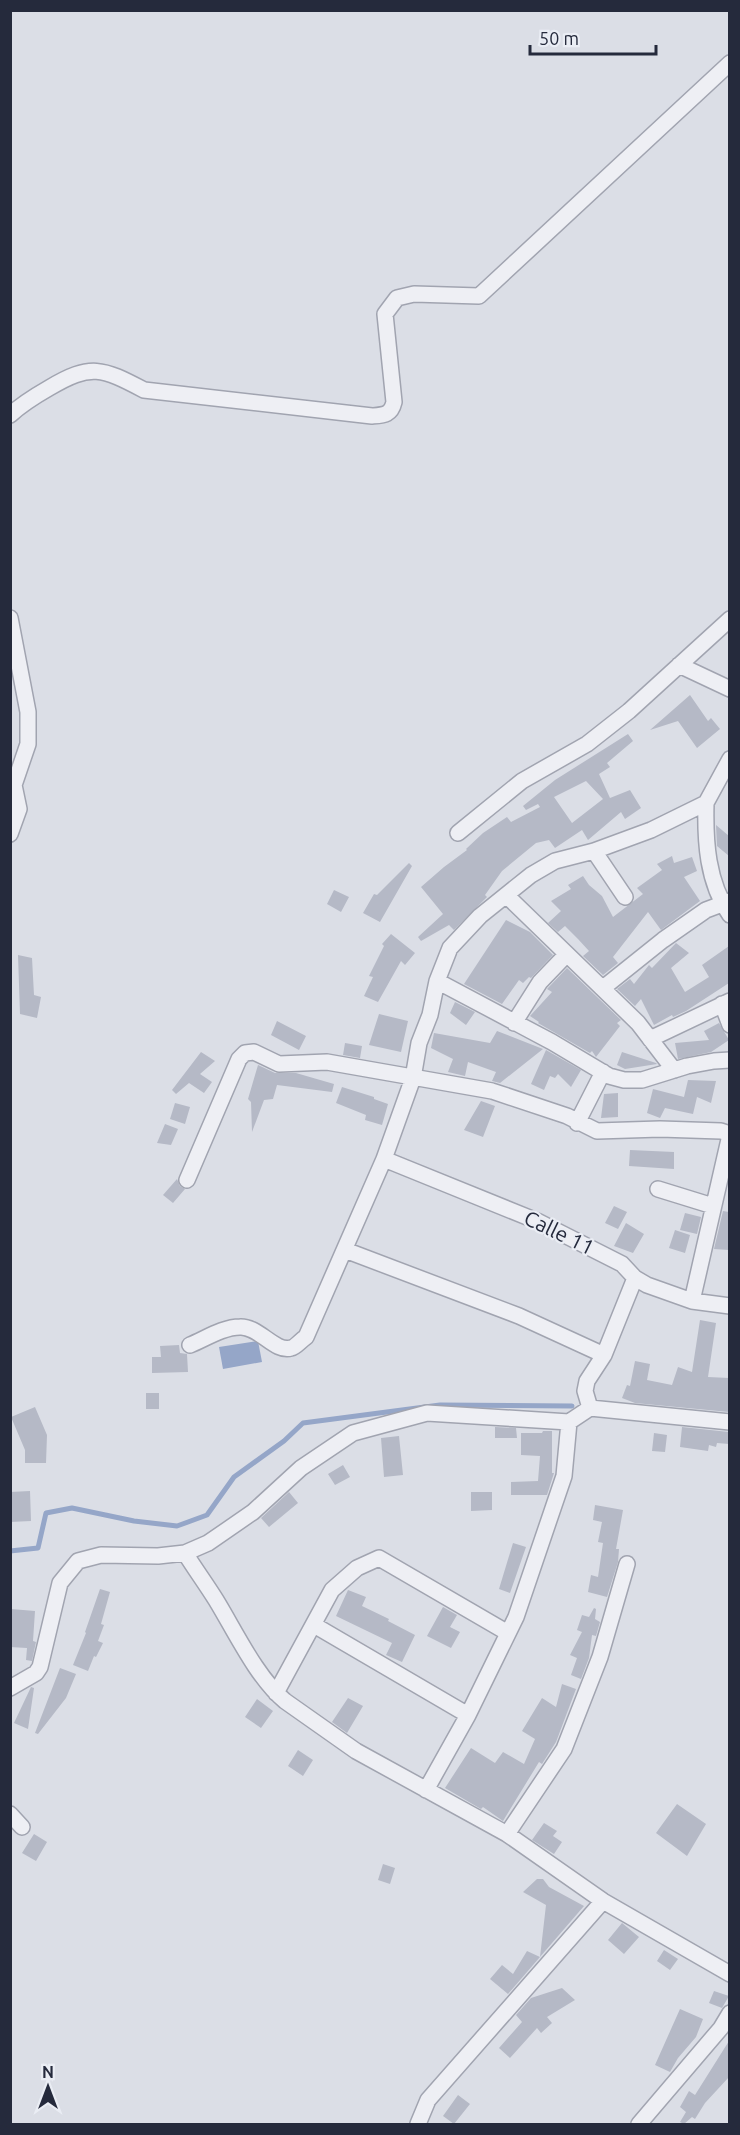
<svg xmlns="http://www.w3.org/2000/svg" width="740" height="2135" font-family="Ubuntu,sans-serif">
  <style>
    .water { fill: #95a6c8 }
    .lines { fill: none; stroke-linecap: round; stroke-linejoin: round }
    .stream { stroke: #95a6c8; stroke-width: 5 }
    .building { fill: #b5b9c6; fill-rule: evenodd }
    .minor-casing { stroke: #a1a4b0; stroke-width: 18 }
    .minor { stroke: #eeeff4; stroke-width: 15 }
    .labels { text-anchor: middle; stroke-width: 4.5; stroke-linejoin: round; paint-order: stroke }
    .street-label { font-size: 21px; fill: #252a3c; stroke: #eaedf4 }
  </style>
  <rect width="100%" height="100%" fill="#dbdee6"/>
  <!-- water -->
  <path class="water" d="M258,1341L262,1362L223,1369L219,1347Z"/>
  <g class="lines">
    <!-- stream -->
    <path class="stream" d="M10,1551L38,1548L46,1513L72,1508L134,1521L177,1526L207,1515L234,1477L284,1441L303,1423L440,1405L572,1406"/>
  </g>
  <!-- building -->
  <path class="building" d="M690,695L708,721L711,718L720,729L697,748L678,721L650,730Z
    M628,734L633,741L607,763L610,767L599,774L610,798L630,790L641,808L625,819L621,812L588,840L582,830L555,848L549,840L536,843L502,871L485,895L487,897L454,930L449,925L421,941L418,937L443,914L421,887L444,867L467,850L466,849L483,833L507,817L511,822L540,807L538,804L526,810L523,806L555,780ZM586,781L603,799L572,823L554,797Z
    M716,825L729,836V856L717,846Z
    M672,856L674,863L692,857L697,871L684,877L700,901L661,930L648,912L613,957L618,963L603,975L583,956L589,951L578,939L565,926L558,932L548,923L561,911L551,901L571,889L568,885L583,876L589,885L602,896L613,917L643,894L637,888L662,870L657,864Z
    M409,863L412,866L380,922L363,913L374,894L377,895Z
    M334,890L349,897L341,912L327,904Z
    M506,920L530,932L553,955L531,978L529,977L523,983L519,980L502,1004L464,984Z
    M391,934L415,953L405,965L401,961L378,1002L364,996L373,977L369,976L384,946L382,944Z
    M676,943L689,953L671,968L685,992L709,977L702,965L729,946V983L686,1011L673,1017L672,1015L654,1025L641,999L635,1006L617,989L630,979L634,984L649,965L652,968Z
    M18,955L32,958L34,995L41,997L37,1018L20,1014Z
    M567,968L621,1020L617,1023L620,1026L596,1057L592,1051L590,1053L538,1023L539,1022L530,1016L552,992L547,989Z
    M455,1002L475,1012L466,1025L450,1013Z
    M379,1014L408,1021L401,1052L369,1045Z
    M277,1021L306,1036L299,1050L271,1035Z
    M719,1023L729,1040L711,1052L678,1059L675,1043L709,1040L704,1031Z
    M497,1031L543,1049L500,1083L492,1081L496,1072L468,1062L465,1076L448,1072L453,1059L431,1048L434,1033L490,1043Z
    M345,1043L362,1046L360,1058L343,1055Z
    M546,1050L581,1070L571,1087L558,1074L555,1078L550,1076L544,1090L531,1084Z
    M201,1052L215,1061L200,1074L212,1082L204,1093L189,1083L176,1094L172,1090Z
    M622,1052L656,1063L657,1064L625,1069L617,1065Z
    M258,1065L275,1073H296L334,1084L332,1092L277,1085L273,1099L264,1100L252,1132L251,1102L248,1099Z
    M688,1080L716,1081L711,1103L697,1097L693,1114L665,1108L660,1118L647,1113L653,1089L684,1097Z
    M342,1087L374,1097V1099L388,1104L382,1125L365,1120L366,1115L336,1103Z
    M618,1093V1117L601,1118L604,1094Z
    M481,1101L495,1106L483,1137L464,1130Z
    M175,1103L190,1107L185,1124L170,1119Z
    M165,1124L178,1129L171,1145L157,1143Z
    M630,1150L674,1152V1169L629,1166Z
    M177,1179L180,1186L185,1189L173,1203L163,1195Z
    M614,1206L627,1212L618,1229L605,1223Z
    M723,1211L729,1212V1250L714,1249Z
    M685,1213L701,1217L697,1234L680,1230Z
    M626,1223L644,1234L633,1253L614,1246Z
    M675,1230L690,1235L685,1253L669,1248Z
    M700,1320L716,1323L708,1377L729,1378V1412L635,1403L622,1398L627,1385L630,1386L635,1361L650,1364L647,1380L672,1385L678,1367L692,1372Z
    M179,1345L180,1353L187,1354L188,1372L152,1373V1357H161L160,1346Z
    M146,1393H159V1409H146Z
    M35,1407L47,1435L46,1463H25V1450L11,1417Z
    M495,1427L516,1428L517,1438H495Z
    M682,1427L729,1432V1444L717,1443L716,1447L709,1445L708,1451L680,1447Z
    M543,1431H552V1473H554L547,1495H511V1482L538,1481L540,1456L521,1455V1433H542Z
    M654,1433L667,1435L665,1452L652,1451Z
    M399,1436L403,1475L384,1477L381,1438Z
    M343,1465L350,1477L335,1485L328,1474Z
    M30,1491L31,1521L10,1522V1492Z
    M289,1492L298,1503L269,1527L261,1518Z
    M471,1492H492V1510L471,1511Z
    M595,1505L623,1510L616,1549H619L618,1562L607,1597L588,1592L591,1575L598,1577L603,1543L598,1542L602,1522L593,1520Z
    M513,1543L526,1547L510,1593L499,1589Z
    M100,1589L110,1592L101,1624L104,1625L98,1641L103,1643L96,1657L94,1656L88,1671L73,1665L86,1633L85,1632Z
    M348,1590L366,1597L362,1606L389,1619L388,1621L415,1635L402,1662L386,1655L392,1643L336,1616Z
    M443,1607L457,1615L450,1627L460,1632L451,1648L427,1636Z
    M594,1608L596,1609L595,1619L600,1622L596,1636L592,1635L589,1658L581,1679L571,1675L577,1658L570,1655L582,1632L577,1630L582,1615L589,1617Z
    M11,1609L35,1611L33,1641L36,1642L32,1661L26,1660L27,1648L10,1647Z
    M60,1668L76,1674L66,1698L38,1734L35,1733Z
    M562,1684L576,1689L556,1742L542,1764L539,1762L503,1821L483,1807L481,1809L445,1788L471,1748L495,1763L503,1752L524,1764L535,1739L522,1731L542,1698L556,1707Z
    M31,1687L34,1688L28,1729L14,1723Z
    M348,1698L363,1706L347,1733L332,1722Z
    M257,1699L273,1711L261,1728L245,1717Z
    M298,1750L313,1760L303,1776L288,1766Z
    M677,1804L706,1824L687,1856L656,1833Z
    M544,1823L557,1831L553,1836L562,1842L554,1854L532,1840Z
    M34,1834L47,1842L36,1861L22,1853Z
    M383,1864L395,1868L390,1884L378,1880Z
    M537,1879H543L549,1887L584,1906L508,1994L490,1979L502,1965L513,1974L527,1951L540,1957L546,1905L523,1892Z
    M622,1923L639,1937L624,1954L608,1940Z
    M664,1950L678,1959L670,1970L657,1961Z
    M562,1988L575,2000L547,2017L552,2023L541,2033L537,2028L510,2058L499,2048L522,2022L516,2015L531,1998Z
    M714,1991L729,1996L722,2008L709,2003Z
    M680,2009L703,2019L696,2037L678,2058L670,2072L655,2065Z
    M729,2041V2077L705,2103L695,2119L692,2117L684,2124L680,2122L686,2112L680,2107L689,2091L695,2095Z
    M458,2095L470,2104L454,2124L443,2116Z"/>
  <g class="lines">
    <!-- minor casing -->
    <g class="minor-casing">
      <path id="minor" d="M10,415C22,404 35,396 49,388C91,363 102,368 144,390L372,416C384,415 391,415 394,402L385,314L397,298L414,294L479,296L730,63
        M10,618L28,712V744L14,785L19,809L10,834
        M679,665L730,689
        M730,759L706,803L651,830L594,851L555,861L531,875L480,916L450,948L437,981L552,1042L609,1076L624,1080H642L687,1066L714,1061L730,1060
        M706,803C705,841 707,882 730,915
        M458,833L522,781L587,744L629,711L730,619
        M594,851L625,897
        M506,895L638,1023L674,1070
        M603,988L663,940L706,910L730,901
        M722,1004L730,1025
        M514,1023L540,982L566,955
        M650,1039L730,1001
        M577,1123L603,1072
        M384,1159L537,1221L622,1264L635,1278L647,1285L692,1301L730,1306
        M187,1180L239,1059L245,1053L254,1052L279,1064L327,1062L492,1091L567,1116L597,1131L660,1129L721,1131L730,1134
        M658,1189L713,1206
        M345,1250L519,1316L604,1355
        M692,1301L730,1135
        M190,1345C205,1339 223,1327 240,1327C259,1326 275,1353 291,1348C296,1347 301,1340 306,1337L384,1159L413,1078L419,1043L430,1015L437,981
        M590,1408L585,1391L587,1381L604,1355L635,1278
        M185,1553C195,1569 206,1584 216,1600C235,1631 257,1678 285,1701L356,1751L507,1834L603,1901L730,1974
        M314,1625L468,1715
        M10,1688L36,1673L40,1667L60,1583L78,1561L101,1555L158,1556L185,1553L208,1543L253,1512L301,1468L353,1433L427,1413L569,1422L590,1408L730,1422
        M276,1693L332,1590L357,1568L379,1558L508,1633
        M426,1790L468,1715L516,1617L564,1476L569,1422
        M10,1814L22,1827
        M507,1834L564,1749L600,1657L627,1564
        M418,2124L428,2100L603,1901
        M639,2124L721,2028L730,2013"/>
    </g>
    <!-- minor -->
    <use href="#minor" class="minor"/>
  </g>
  <g class="labels">
    <!-- street labels -->
    <g class="street-label">
      <text transform="translate(559 1233) rotate(26)" y="7">Calle 11</text>
    </g>
  </g>
  <!-- border -->
  <rect width="740" height="2135" fill="none" stroke="#252a3c" stroke-width="24"/>
  <!-- north arrow -->
  <g transform="translate(48 2087)" stroke="#eaedf4" stroke-width="4.5" paint-order="stroke">
  <path d="M0-4.5L10 22L0 15L-10 22Z" fill="#252a3c"/>
  <text y="-9" font-size="16" font-weight="bold" text-anchor="middle" fill="#252a3c">N</text>
  </g>
  <!-- scale -->
  <path d="M530 45v9h126v-9" fill="none" stroke="#252a3c" stroke-width="3"/>
  <text x="539" y="45" font-size="18" fill="#252a3c" stroke="#eaedf4" stroke-width="4.5" paint-order="stroke">50 m</text>
</svg>
